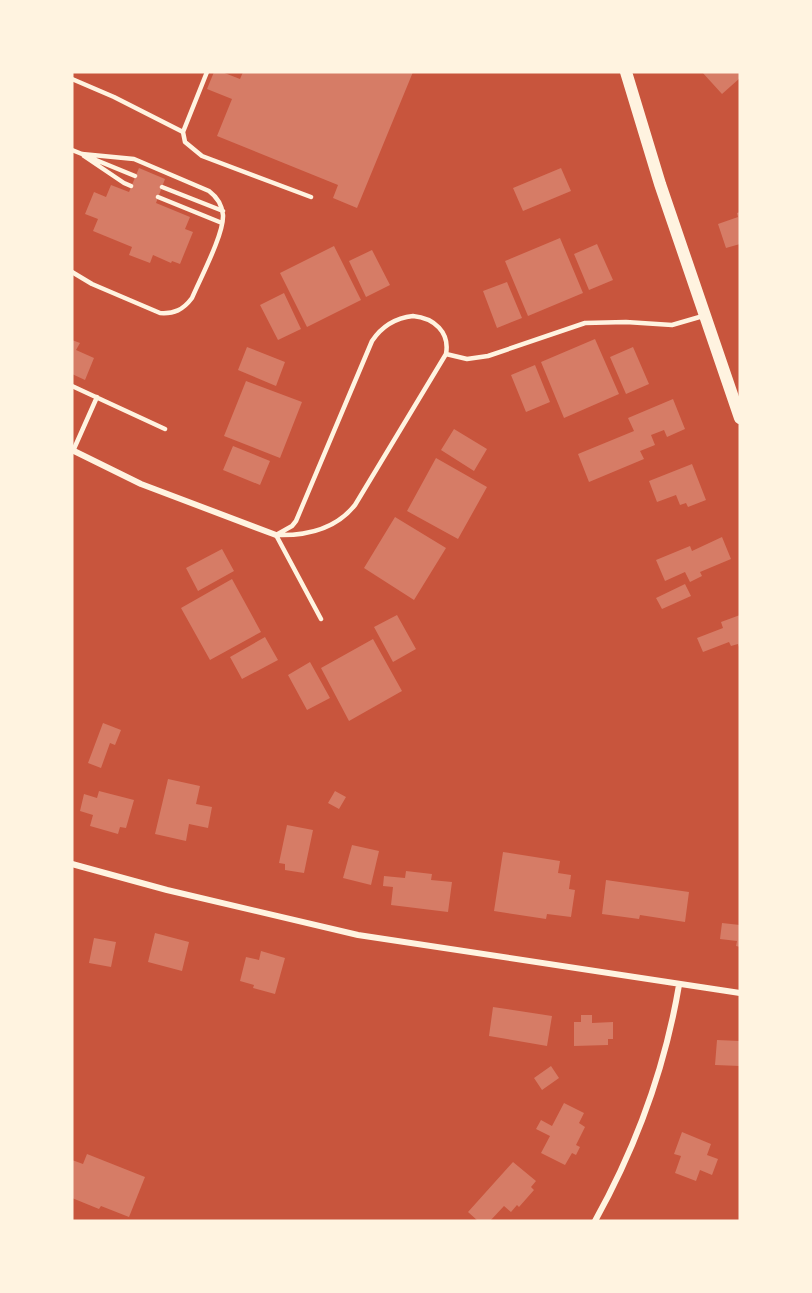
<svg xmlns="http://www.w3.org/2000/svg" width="812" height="1293" font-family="'Alegreya Sans',sans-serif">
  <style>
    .building { fill: #d67c66 }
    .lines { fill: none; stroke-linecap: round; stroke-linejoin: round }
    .service { stroke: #fff3e0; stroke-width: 4.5 }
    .minor { stroke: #fff3e0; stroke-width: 6 }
    .secondary { stroke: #fff3e0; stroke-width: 12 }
  </style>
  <rect width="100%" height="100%" fill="#c8553d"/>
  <!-- building -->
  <path class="building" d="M214,72H222L240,79L243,72H413L357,208L333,198L338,185L217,136L232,99L207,89Z
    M702,72H740V78L722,94Z
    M139,168L165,179L156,203L190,217L185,229L193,232L180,264L172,261L171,263L153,255L150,263L129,255L132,247L93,231L98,219L85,214L94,192L106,197L111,185L129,192Z
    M561,168L571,191L523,211L513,188Z
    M740,212V244L726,248L718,224L738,217L737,213Z
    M560,238L583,293L528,316L505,261Z
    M597,244L613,280L589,290L574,254Z
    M334,246L361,300L307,327L280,273Z
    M372,250L390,285L366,297L349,261Z
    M507,282L522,318L497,328L483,291Z
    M284,293L301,329L278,340L260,305Z
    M595,339L619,394L564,418L541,362Z
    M72,340L80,343L76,350L94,358L85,380L72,374Z
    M247,347L285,362L276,386L238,370Z
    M633,347L649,384L626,394L610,357Z
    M535,365L550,402L526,412L511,375Z
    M246,381L302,402L280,458L224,436Z
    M673,399L685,429L667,437L664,430L651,435L655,445L640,451L644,459L589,482L578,454L634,431L628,418Z
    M454,429L487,449L474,471L441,450Z
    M233,446L270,461L260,485L223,470Z
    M436,458L487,487L458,539L407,511Z
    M692,464L706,500L688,507L686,503L680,505L676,495L657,502L649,481Z
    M395,517L446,548L414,600L364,568Z
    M722,537L731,559L700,572L702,576L690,582L685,572L665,581L656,560L690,546L692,551Z
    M222,549L234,571L198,591L186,568Z
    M232,579L261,632L210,660L181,608Z
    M685,584L691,596L662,609L656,598Z
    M397,615L416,649L393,662L374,627Z
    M740,615V650L738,644L731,646L729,642L703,652L697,638L723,628L721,622Z
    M265,637L278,660L242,679L230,657Z
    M373,639L402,691L349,721L321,668Z
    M310,662L330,698L307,710L288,675Z
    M103,723L121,730L115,745L110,743L101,768L88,763Z
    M168,779L200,786L196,804L212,807L208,828L189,824L186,841L155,834Z
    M99,791L134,800L126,828L120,827L118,834L90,826L93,815L80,811L84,794L97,798Z
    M335,791L346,797L339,809L328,803Z
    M287,825L313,830L304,873L285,870V864L279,863Z
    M352,845L379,851L371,885L343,878Z
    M503,852L560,861L558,873L571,875L569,889L575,890L571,917L547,914L546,919L494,911Z
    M406,871L432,874L431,880L452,882L448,912L391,905L393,887L383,886L384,876L405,878Z
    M606,880L689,892L685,922L640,915L639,919L602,914Z
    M722,923L740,925V947L736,946L737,941L720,939Z
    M155,933L189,942L182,971L148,962Z
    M94,938L116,942L111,967L89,963Z
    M261,951L285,958L275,994L253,988L254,985L240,981L246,957L259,960Z
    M493,1007L552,1016L547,1046L489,1036Z
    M581,1015H592V1023L613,1022V1039H608V1045L574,1046V1022H581Z
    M717,1040L740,1041V1066L715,1065Z
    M551,1066L559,1078L542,1090L534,1078Z
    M564,1103L584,1113L579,1123L585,1127L576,1145L580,1147L576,1155L572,1153L565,1165L541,1153L550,1136L536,1129L541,1120L552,1126Z
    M682,1132L711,1144L707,1155L718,1159L712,1175L700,1170L696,1181L675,1173L681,1156L674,1154Z
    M87,1154L145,1177L129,1217L101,1206L99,1209L72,1198V1160L83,1164Z
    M513,1162L536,1181L531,1187L534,1190L519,1207L517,1205L511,1212L504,1206L490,1221H478L468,1212Z"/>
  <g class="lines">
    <!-- service -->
    <path class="service" d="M72,79L114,97L183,132L207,72
      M183,132L185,142L202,156L311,197
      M72,150L82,154L134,159L209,191C217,197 222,204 223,215C224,234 200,279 192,298C183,310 174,314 160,313L92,284L72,272
      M84,156L124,183L131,186
      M91,158L135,176
      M162,187L223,211
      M158,197L222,223
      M413,316C434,318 450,332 446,354L355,505C336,529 306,536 276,535L292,526L296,521L372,341C382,326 395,318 413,316Z
      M446,354L467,359L488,356L585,323L626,322L672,325L703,316
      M72,386L165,429
      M73,451L97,397
      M276,535L321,619"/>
    <!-- minor -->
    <path class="minor" d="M72,450L141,484L276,535
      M72,864L167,890L358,935L740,993
      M595,1221C636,1147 665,1068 679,985"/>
    <!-- secondary -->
    <path class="secondary" d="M626,72L660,184L740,418"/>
  </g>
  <!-- border -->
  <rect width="812" height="1293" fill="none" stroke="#fff3e0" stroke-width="147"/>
</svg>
